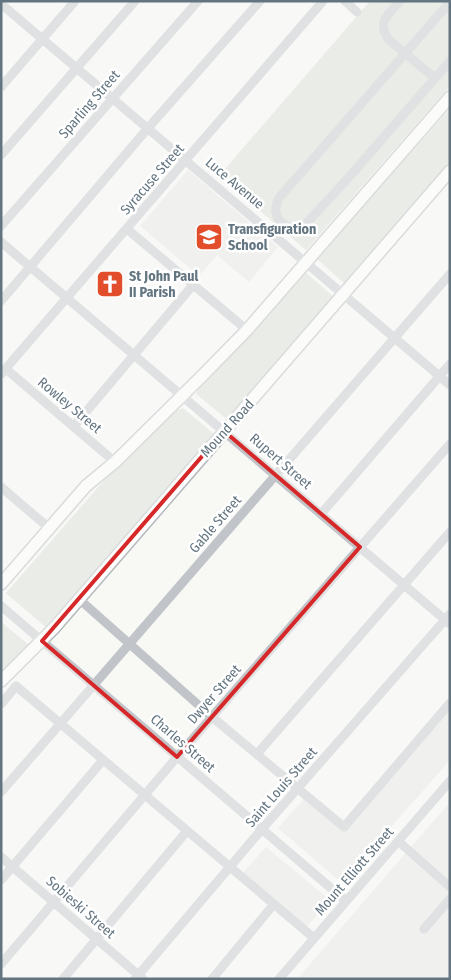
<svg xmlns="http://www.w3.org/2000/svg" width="451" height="980" font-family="'Fira Sans Condensed',sans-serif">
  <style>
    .built { fill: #e6e7e6 }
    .green { fill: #d8ddd4 }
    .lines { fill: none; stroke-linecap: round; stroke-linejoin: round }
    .major-casing { stroke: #b4b9bd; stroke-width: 14 }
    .minor { stroke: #c1c5c9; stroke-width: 9 }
    .major { stroke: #fff; stroke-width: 11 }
    .marked { fill: none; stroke: #d62828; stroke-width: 4; stroke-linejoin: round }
    .labels { text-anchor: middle; stroke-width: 5; stroke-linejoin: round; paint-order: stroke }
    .street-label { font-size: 14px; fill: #637580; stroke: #fff }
    .poi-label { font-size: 14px; font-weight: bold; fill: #637580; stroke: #fff; text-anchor: start }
  </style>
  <rect width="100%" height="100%" fill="#f8f8f5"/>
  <!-- built -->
  <path class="built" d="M188,170L278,247L249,282L217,255L199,276L140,226Z
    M450,706V760L342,883L278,828L305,798L341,830Z
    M450,802V979H297L366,899Z
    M266,847L330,900L306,928L242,874Z"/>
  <!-- green -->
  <path class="green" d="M370,1H450V86L306,250L219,176Z
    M450,109V166L346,285L316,258Z
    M305,272L334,297L228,420L196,394L199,388Z
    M183,408L215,435L48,629L6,593L100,485L175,412Z
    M1,622L29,645L1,674Z"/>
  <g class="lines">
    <!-- major casing -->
    <g class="major-casing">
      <path id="major" d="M1,584L86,486L115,462L202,376L247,330L450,97
        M1,681L55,627L450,171"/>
    </g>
    <!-- minor -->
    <path class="minor" d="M345,1L357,12
      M400,1C388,15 376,22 389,40L435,78
      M450,2L279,198C269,217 284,231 303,227L350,176L450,61
      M1,4L450,385
      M1,87L75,1
      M1,155L135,1
      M1,226L198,1
      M127,229L247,330
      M1,242L450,624
      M1,301L148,128L260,1
      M6,369L115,462
      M1,374L323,1
      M74,426L193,285
      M1,487L49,528
      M321,514L450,364
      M79,599L212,717L344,827L450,703
      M1,606L346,901
      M1,704L16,686L314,938
      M257,754L450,532
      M1,792L450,274
      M398,841L450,887
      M1,857L143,979
      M1,880L103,760
      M424,929L450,899
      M1,964L177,757L450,444
      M63,979L187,831
      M135,979L262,829L450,614
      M212,979L274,904
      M279,979L450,781"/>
    <!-- major -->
    <use href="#major" class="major"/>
  </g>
  <!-- marked area -->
  <path d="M0 0H451V980H0ZM224,431L360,547L177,757L42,641Z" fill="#f8f8f5" fill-opacity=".55" fill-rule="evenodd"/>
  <path class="marked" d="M224,431L360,547L177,757L42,641Z"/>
  <!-- icons -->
  <defs>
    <g id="school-square" transform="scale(1.4375)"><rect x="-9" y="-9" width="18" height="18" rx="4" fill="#e24d2b" stroke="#fff"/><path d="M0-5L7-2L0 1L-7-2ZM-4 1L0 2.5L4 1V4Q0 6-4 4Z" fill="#fff"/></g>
    <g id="church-square" transform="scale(1.4375)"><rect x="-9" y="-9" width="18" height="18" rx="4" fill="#e24d2b" stroke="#fff"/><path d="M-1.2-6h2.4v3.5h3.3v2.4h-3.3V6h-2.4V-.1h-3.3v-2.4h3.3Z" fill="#fff"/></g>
  </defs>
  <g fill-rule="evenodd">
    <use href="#school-square" x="209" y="237"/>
    <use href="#church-square" x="110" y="284"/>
  </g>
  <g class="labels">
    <!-- street labels -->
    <g class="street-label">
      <text transform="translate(89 104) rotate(-49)" y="5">Sparling Street</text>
      <text transform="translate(152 179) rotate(-49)" y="5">Syracuse Street</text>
      <text transform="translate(235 183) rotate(40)" y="5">Luce Avenue</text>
      <text transform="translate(70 405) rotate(40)" y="5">Rowley Street</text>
      <text transform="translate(227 428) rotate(-48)" y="5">Mound Road</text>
      <text transform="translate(281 461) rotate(41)" y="5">Rupert Street</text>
      <text transform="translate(215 524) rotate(-49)" y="5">Gable Street</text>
      <text transform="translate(214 694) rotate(-49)" y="5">Dwyer Street</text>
      <text transform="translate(183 743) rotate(41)" y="5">Charles Street</text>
      <text transform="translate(281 787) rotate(-49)" y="5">Saint Louis Street</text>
      <text transform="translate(354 871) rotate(-49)" y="5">Mount Elliott Street</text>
      <text transform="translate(81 907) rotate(41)" y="5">Sobieski Street</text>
    </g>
    <!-- poi labels -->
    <g class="poi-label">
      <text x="228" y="234">Transfiguration<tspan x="228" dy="16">School</tspan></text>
      <text x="129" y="281">St John Paul<tspan x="129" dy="16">II Parish</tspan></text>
    </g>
  </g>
  <!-- border -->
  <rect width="451" height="980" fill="none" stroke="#637580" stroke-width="5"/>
</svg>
